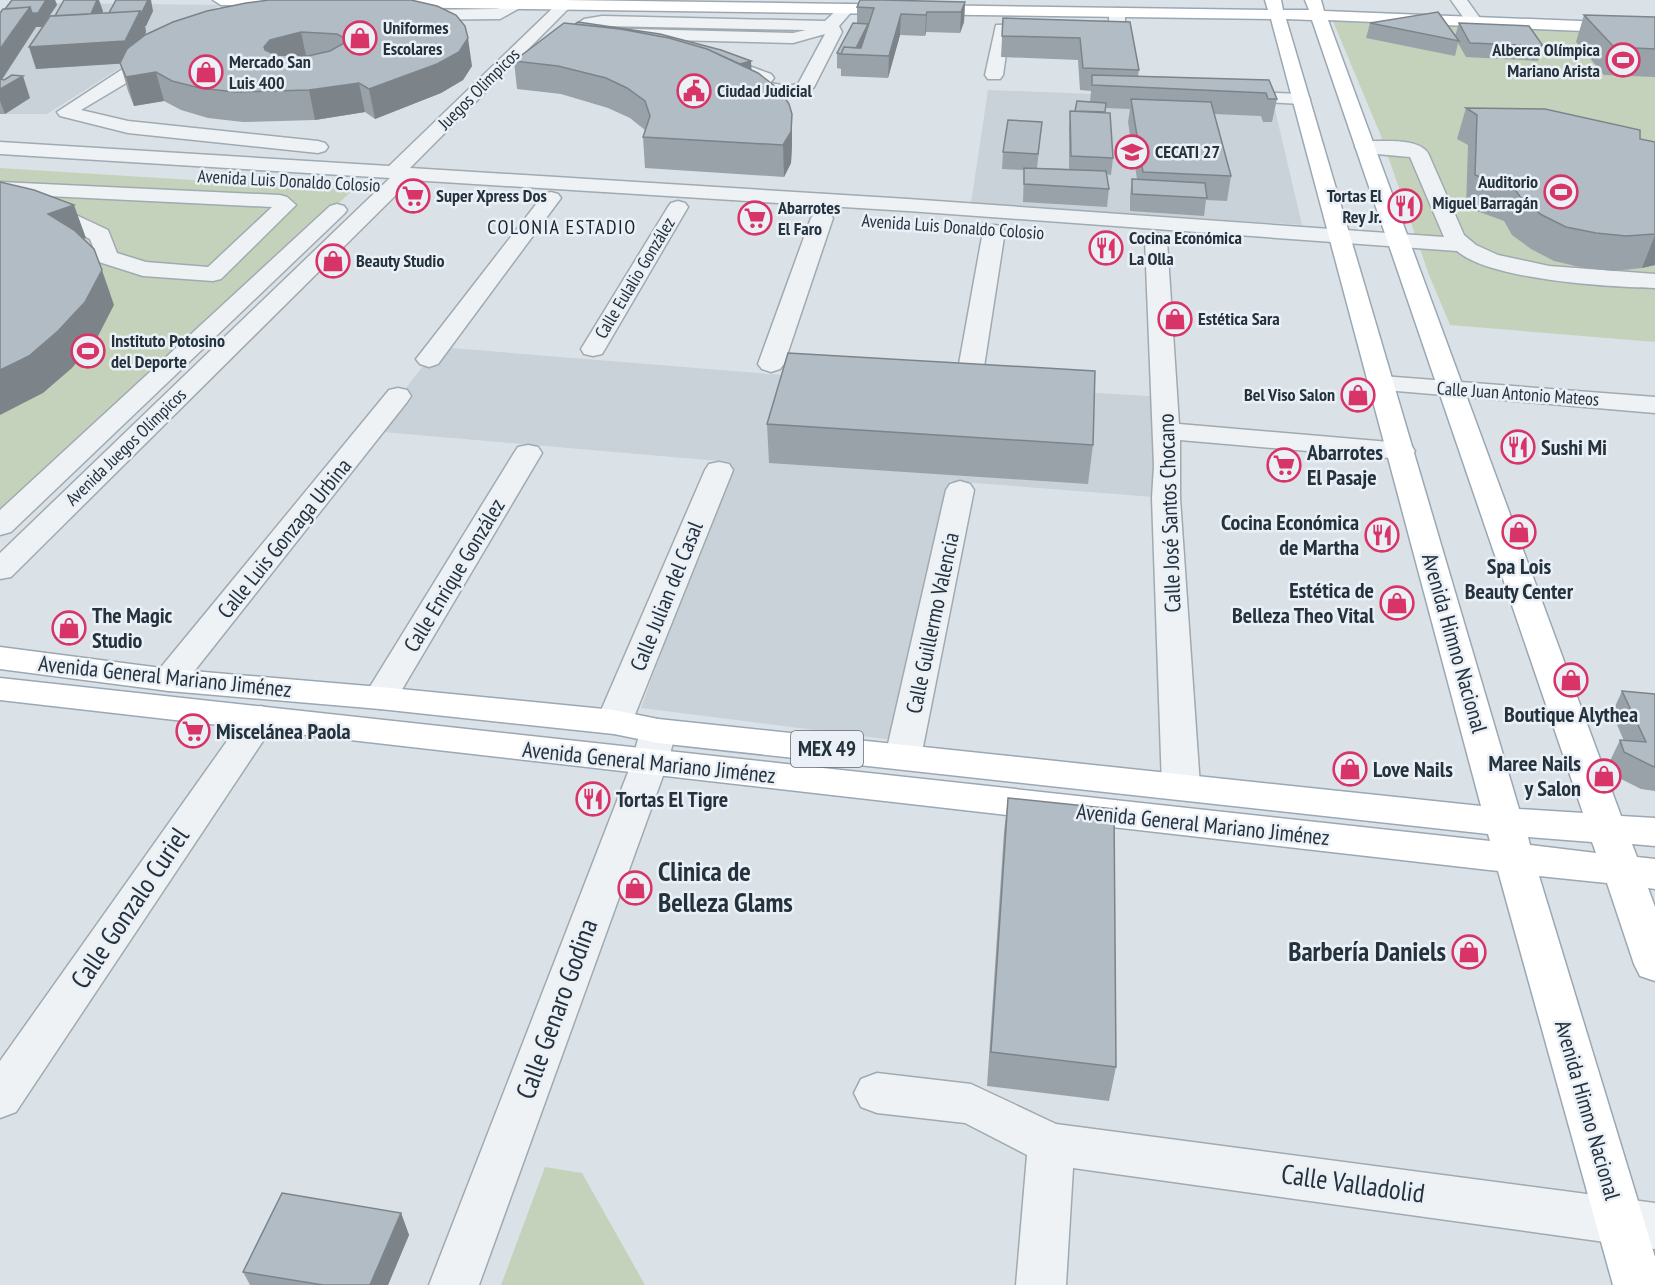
<svg xmlns="http://www.w3.org/2000/svg" width="1655" height="1285" font-family="'PT Sans Narrow',sans-serif">
  <style>
    .built { fill: #c9d1d9 }
    .green { fill: #c5d2bb }
    .lines { fill: none; stroke-linecap: round; stroke-linejoin: round }
    .minor-casing { stroke: #a0aab1; stroke-width: 3 }
    .major-casing { stroke: #9aa8b4; stroke-width: 3 }
    .minor { fill: #eef2f5; fill-rule: evenodd }
    .major { fill: #fff; fill-rule: evenodd }
    .wall { fill: #99a2a9 }
    .shaded-wall { fill: #7d8489 }
    .building { fill: #b2bcc4; stroke: #7d8489; stroke-width: 1.5; fill-rule: evenodd }
    .labels { text-anchor: middle; stroke-width: 5; stroke-linejoin: round; paint-order: stroke }
    .far-poi-label { font-size: 18px; font-weight: bold; fill: #24323e; stroke: #eaf0f5; text-anchor: start }
    .far-street-label { font-size: 18px; fill: #24323e; stroke: #eaf0f5 }
    .far-neighbourhood-label { font-size: 20px; letter-spacing: 1.5px; fill: #17232e; stroke: #eaf0f5 }
    .shield { fill: #eaf0f5; stroke: #5f6b75; stroke-width: 1.5 }
    .shield-label { font-size: 21px; font-weight: bold; fill: #24323e }
    .poi-label { font-size: 22px; font-weight: bold; fill: #24323e; stroke: #eaf0f5; text-anchor: start }
    .street-label { font-size: 22px; fill: #24323e; stroke: #eaf0f5 }
    .near-poi-label { font-size: 27px; font-weight: bold; fill: #24323e; stroke: #eaf0f5; text-anchor: start }
    .near-street-label { font-size: 27px; fill: #24323e; stroke: #eaf0f5 }
  </style>
  <rect width="100%" height="100%" fill="#dbe2e7"/>
  <!-- built -->
  <path class="built" d="M56,3L220,5L47,114H0V35Z
    M988,90L1273,101L1302,225L971,203Z
    M438,347L769,374L1165,397L1166,498L950,481L893,740L641,708L730,462L372,431Z"/>
  <!-- green -->
  <path class="green" d="M1332,19L1655,33V342L1450,325L1429,275L1381,136Z
    M0,168L353,190L0,512Z
    M545,1167L582,1173L645,1285H501Z"/>
  <g class="lines">
    <!-- minor casing -->
    <g class="minor-casing">
      <path id="minor" d="M517,0L524,1L527,4L500,19L411,20L403,15L411,10L497,9Z
        M564,0L572,5L569,8L410,168L908,199L1444,237L1410,157L1365,153L1358,151L1355,147L1358,143L1365,141C1382,142 1417,137 1428,153L1464,235L1476,245L1498,255L1549,266L1655,274V288C1610,287 1490,280 1457,251L908,211L411,180L11,577L0,579V553L390,178L0,154V142L389,166L559,2Z
        M1451,0H1467L1482,21L1480,24H1468Z
        M846,4L854,9L839,26L842,32L814,87C802,102 761,98 750,84L754,80L715,66L713,62L721,57L727,58L771,74L774,78L770,83L788,86L798,84L825,34L793,43L588,38L575,34L572,28L584,19L602,16L825,21L841,6ZM594,26H602L806,30L793,33L591,28Z
        M1117,8L1125,13V27L1117,32L1009,33L1003,75L1000,79H988L985,75L996,25L1109,22V13Z
        M162,49L170,54L168,58L81,110L128,121L318,141L325,143L328,147L325,151L318,153L128,133L60,116L57,112L141,57Z
        M1233,91L1301,94L1307,95L1310,99L1307,103L1301,104L1227,100L1224,96L1227,92Z
        M0,182L280,195L287,197L296,205L221,279L213,281L143,276L99,262L90,239L45,216L0,205ZM7,194L272,207L208,267L146,262L117,253L108,230L59,207Z
        M551,192L558,194L561,198L438,364L429,367L420,364L416,359L420,354L544,194Z
        M678,201L685,203L688,207L605,349L602,354L593,356L584,354L581,349L668,207L671,203Z
        M337,204L344,206L347,210L344,214L11,532L0,535V510L330,206Z
        M822,212L829,214L833,218L784,364L780,369L771,372L762,369L758,364L811,218L815,214Z
        M994,225L1002,226L1005,231L981,386L977,391L968,394L959,391L955,386L983,231L986,226Z
        M1156,233L1164,235L1167,240L1179,424L1401,443L1411,445L1415,451L1411,457L1401,459L1180,440V498L1200,786L1194,795L1181,799L1168,795L1162,786L1152,498L1154,466L1145,240L1148,235Z
        M1382,376L1655,397V413L1373,389L1369,384L1373,379Z
        M398,388L407,390L411,396L407,402L181,688L169,691L157,688L152,680L157,672L389,390Z
        M528,445L538,447L542,453L397,698L392,706L380,709L368,706L363,698L514,453L518,447Z
        M719,462L729,464L733,470L632,722L626,730L614,734L602,730L596,722L705,470L709,464Z
        M960,481L970,484L974,490L921,757L916,766L903,769L890,766L885,757L946,490L950,484Z
        M261,706L273,710L279,718L273,726L16,1112L0,1118V1061L249,710Z
        M658,719L671,723L676,731L668,762L479,1285H429L632,762L640,731L645,723Z
        M877,1073L971,1084L1056,1124L1655,1203V1249L1073,1168L1066,1285H1016L1027,1155L965,1123L877,1113L861,1107L854,1093L861,1079Z"/>
    </g>
    <!-- major casing -->
    <g class="major-casing">
      <path id="major" d="M213,0H314L315,1L307,6L221,5Z
        M373,0H562L1268,10L1265,0H1281L1283,10H1309L1305,0H1321L1324,11L1655,24V34L1328,20L1621,816L1655,818V846L1632,844L1637,857L1655,859V889L1648,888L1655,907V981L1640,976L1634,964L1607,883L1539,876L1655,1257V1285H1613L1498,871L0,700V678L1490,841L1488,834L658,743L614,734L380,709L169,691L0,669V647L169,669L380,687L614,710L658,719L1481,806L1271,19L379,7L374,5ZM1286,19L1312,20L1583,813L1519,809ZM1528,837L1592,842L1596,853L1530,845Z"/>
    </g>
    <!-- minor -->
    <use href="#minor" class="minor"/>
    <!-- major -->
    <use href="#major" class="major"/>
  </g>
  <!-- wall -->
  <path class="wall" d="M12,0H55L57,5L36,27L2,80L30,98L5,114H0V13L5,9Z
    M965,2L964,22L960,33L926,32L925,36L900,35L888,78L841,76V69L837,68V53L857,23V7Z
    M246,3L472,66L463,80L441,93L375,119L365,112L315,120L243,122L208,118L181,110L164,101L134,106L128,91L120,63L36,69L103,11L102,13L153,11L146,26H145L146,32L145,35Z
    M1584,15L1655,17V77L1604,75L1576,42Z
    M1003,18L1130,22L1139,70L1138,76L1269,80L1277,99L1272,122H1263L1261,116L1214,114L1231,176L1227,201L1206,200L1204,216L1130,211V196L1132,179H1137L1128,122L1130,109L1105,108V112L1113,158L1111,175L1106,174L1109,189L1107,207L1023,202L1024,170L1002,169L1003,152L1042,122L1037,168L1069,169V127L1070,111H1075L1090,102L1091,91L1080,90L1078,60L1001,57Z
    M1370,23L1455,36L1459,23L1543,46L1538,61L1466,57L1458,43L1455,56L1366,38Z
    M514,61L752,70L792,114V145L791,163L784,177L645,168L643,137L645,130L630,118L608,108L561,94L517,89Z
    M1466,108L1655,142V265L1642,268L1614,271L1584,268L1554,261L1531,249L1512,235L1504,221L1466,207L1468,145L1457,139Z
    M767,424L1093,445L1088,484L769,463Z
    M1622,691L1655,694V791L1641,789L1613,775L1609,763L1620,740L1624,741L1612,713Z
    M1008,798L1116,1067L1109,1101L987,1086L1004,832Z
    M401,1213L409,1235L388,1285H250L243,1272Z"/>
  <!-- shaded-wall -->
  <path class="shaded-wall" d="M46,0H55L57,5L42,27H36L0,82V49L30,7Z
    M97,0H99L103,11L94,30L59,32Z
    M148,0H151L153,11L146,26H145L146,32L131,63L36,69L29,47Z
    M965,2L964,22L960,33L961,12Z
    M927,12L926,32L925,36L926,15Z
    M901,14L900,35L888,78L889,56Z
    M868,24L867,38L860,55H853Z
    M301,32L307,60L270,75L264,47L270,40Z
    M468,38L472,66L463,80L441,93L375,119L369,89Z
    M751,61L752,76L734,66Z
    M156,72L164,101L134,106L126,77Z
    M23,76L30,98L5,114L0,101V89Z
    M359,83L365,112L315,120L309,90Z
    M792,114V145L791,163L784,177L783,145Z
    M74,205L86,238L60,247L48,214Z
    M1655,235V265L1642,268Z
    M102,270L114,305L97,338L72,368L43,393L0,415V370Z
    M401,1213L409,1235L388,1285H370Z"/>
  <!-- building -->
  <path class="building" d="M12,0H46L38,13H32L30,7L5,9Z
    M64,0H97L91,14L55,16Z
    M116,0H148L142,12H140V11L109,13Z
    M269,0H411L437,6L456,15L465,26L468,38L459,52L437,64L369,89L359,83L309,90L235,92L200,88L172,81L156,72L126,77L120,63L127,49L145,35L173,22L207,11L246,3ZM301,32L337,34L346,39V42L330,51L308,56L276,55L265,50L264,47L270,40Z
    M860,0H882L965,2L961,12H927L926,15L901,14L889,56L841,54L844,47L861,48L874,8L857,7Z
    M30,7L12,32L0,49V13L3,9Z
    M140,11L125,41L29,47L50,16Z
    M1438,12L1459,41L1370,23Z
    M1584,15L1655,17V49L1614,47Z
    M1003,18L1130,22L1139,70L1083,68L1080,38L1002,36Z
    M578,22L660,34L721,50L751,61L740,64L707,49L669,38L620,29L575,24Z
    M564,23L620,29L669,38L707,49L758,73L780,90L789,104L792,114L791,132L783,145L643,137L650,116L645,101L627,88L606,78L558,66L514,61Z
    M853,23L868,24L856,48L844,47L841,54L837,53Z
    M1459,23L1529,26L1543,46L1470,43Z
    M12,75L23,76L0,89V79L4,80Z
    M1092,75L1269,80L1277,99H1268L1266,93L1092,85Z
    M1131,99L1211,102L1231,176L1143,172Z
    M1077,101L1106,103L1105,112L1075,111Z
    M1466,108L1545,109L1640,130V139L1655,142V234L1626,236L1596,233L1566,227L1542,215L1523,201L1514,188L1475,175L1477,115Z
    M1070,111L1110,113L1113,158L1071,156Z
    M1008,120L1042,122L1038,154L1003,152Z
    M1024,168L1106,171L1109,189L1024,184Z
    M1132,179L1205,183L1207,198L1132,194Z
    M0,182L34,190L74,205L48,214L74,230L94,249L102,270L85,302L58,331L29,356L0,370Z
    M788,353L1095,371L1093,445L767,424Z
    M1622,691L1655,694V767L1652,766L1624,752L1620,740L1646,742Z
    M1008,798L1114,809L1116,1067L991,1052Z
    M282,1193L401,1213L370,1285H323L243,1272Z"/>
  <!-- icons -->
  <defs>
    <g id="shop-ring" transform="scale(1.725)"><circle r="9.5" fill="#eaf0f5" stroke="#d93467" stroke-width="1.5"/><path d="M-5-2.5h2.3a2.7 3.5 0 0 1 5.4 0H5L5.5 6h-11ZM-1.5-2.5h3a1.5 2.3 0 0 0-3 0Z" fill="#d93467"/></g>
    <g id="stadium-ring" transform="scale(1.725)"><circle r="9.5" fill="#eaf0f5" stroke="#d93467" stroke-width="1.5"/><path d="M0-5a6.5 5 0 1 0 0 10a6.5 5 0 1 0 0-10ZM-3.5-1.8h7v3.6h-7Z" fill="#d93467"/></g>
    <g id="civic-ring" transform="scale(1.725)"><circle r="9.5" fill="#eaf0f5" stroke="#d93467" stroke-width="1.5"/><path d="M-.6-6.5H3V-4.5H.6V-3L4-1V1h2V6H-6V1h2V-1L-.6-3ZM-1.2 2.5V6h2.4V2.5Z" fill="#d93467"/></g>
    <g id="school-ring" transform="scale(1.725)"><circle r="9.5" fill="#eaf0f5" stroke="#d93467" stroke-width="1.5"/><path d="M0-5L7-2L0 1L-7-2ZM-4 1L0 2.5L4 1V4Q0 6-4 4Z" fill="#d93467"/></g>
    <g id="supermarket-ring" transform="scale(1.725)"><circle r="9.5" fill="#eaf0f5" stroke="#d93467" stroke-width="1.5"/><path d="M-6-5.5h2.5l.6 2H6L4.5 2H-2.5L-4.4-4H-6ZM-1.5 3.2a1.3 1.3 0 1 0 .1 0ZM3 3.2a1.3 1.3 0 1 0 .1 0Z" fill="#d93467"/></g>
    <g id="restaurant-ring" transform="scale(1.725)"><circle r="9.5" fill="#eaf0f5" stroke="#d93467" stroke-width="1.5"/><path d="M-5-6h1v4h1v-4h1v4h1v-4h1v5L-1.5 .5V6h-2V.5L-5-1ZM5-6V6H3V1.5H1.5Q1.5-4 5-6Z" fill="#d93467"/></g>
  </defs>
  <g fill-rule="evenodd">
    <use href="#shop-ring" x="360" y="38"/>
    <use href="#stadium-ring" x="1623" y="60"/>
    <use href="#shop-ring" x="206" y="72"/>
    <use href="#civic-ring" x="694" y="91"/>
    <use href="#school-ring" x="1132" y="152"/>
    <use href="#stadium-ring" x="1561" y="192"/>
    <use href="#supermarket-ring" x="413" y="196"/>
    <use href="#restaurant-ring" x="1405" y="206"/>
    <use href="#supermarket-ring" x="755" y="218"/>
    <use href="#restaurant-ring" x="1106" y="248"/>
    <use href="#shop-ring" x="333" y="261"/>
    <use href="#shop-ring" x="1175" y="319"/>
    <use href="#stadium-ring" x="88" y="351"/>
    <use href="#shop-ring" x="1358" y="395"/>
    <use href="#restaurant-ring" x="1518" y="447"/>
    <use href="#supermarket-ring" x="1284" y="465"/>
    <use href="#shop-ring" x="1519" y="532"/>
    <use href="#restaurant-ring" x="1382" y="535"/>
    <use href="#shop-ring" x="1397" y="603"/>
    <use href="#shop-ring" x="69" y="628"/>
    <use href="#shop-ring" x="1571" y="680"/>
    <use href="#supermarket-ring" x="193" y="731"/>
    <use href="#shop-ring" x="1350" y="769"/>
    <use href="#shop-ring" x="1604" y="776"/>
    <use href="#restaurant-ring" x="593" y="799"/>
    <use href="#shop-ring" x="635" y="888"/>
    <use href="#shop-ring" x="1469" y="952"/>
  </g>
  <g class="labels">
    <!-- far-poi labels -->
    <g class="far-poi-label">
      <text x="383" y="34">Uniformes<tspan x="383" dy="21">Escolares</tspan></text>
      <text x="1600" y="56" text-anchor="end">Alberca Olímpica<tspan x="1600" dy="21">Mariano Arista</tspan></text>
      <text x="229" y="68">Mercado San<tspan x="229" dy="21">Luis 400</tspan></text>
      <text x="717" y="97">Ciudad Judicial</text>
      <text x="1155" y="158">CECATI 27</text>
      <text x="1538" y="188" text-anchor="end">Auditorio<tspan x="1538" dy="21">Miguel Barragán</tspan></text>
      <text x="436" y="202">Super Xpress Dos</text>
      <text x="1382" y="202" text-anchor="end">Tortas El<tspan x="1382" dy="21">Rey Jr.</tspan></text>
      <text x="778" y="214">Abarrotes<tspan x="778" dy="21">El Faro</tspan></text>
      <text x="1129" y="244">Cocina Económica<tspan x="1129" dy="21">La Olla</tspan></text>
      <text x="356" y="267">Beauty Studio</text>
      <text x="1198" y="325">Estética Sara</text>
      <text x="111" y="347">Instituto Potosino<tspan x="111" dy="21">del Deporte</tspan></text>
      <text x="1335" y="401" text-anchor="end">Bel Viso Salon</text>
    </g>
    <!-- far-street labels -->
    <g class="far-street-label">
      <text transform="translate(479 89) rotate(-45)" y="6">Juegos Olimpicos</text>
      <text transform="translate(289 181) rotate(3)" y="6">Avenida Luis Donaldo Colosio</text>
      <text transform="translate(953 227) rotate(4)" y="6">Avenida Luis Donaldo Colosio</text>
      <text transform="translate(635 278) rotate(-59)" y="6">Calle Eulalio González</text>
      <text transform="translate(1518 394) rotate(4)" y="6">Calle Juan Antonio Mateos</text>
      <text transform="translate(126 447) rotate(-44)" y="6">Avenida Juegos Olímpicos</text>
    </g>
    <!-- far-neighbourhood labels -->
    <g class="far-neighbourhood-label">
      <text x="562" y="234">COLONIA ESTADIO</text>
    </g>
    <!-- shield labels -->
    <rect class="shield" x="791" y="731" width="72" height="36" rx="4.5"/>
    <g class="shield-label">
      <text x="827" y="756">MEX 49</text>
    </g>
    <!-- poi labels -->
    <g class="poi-label">
      <text x="1541" y="455">Sushi Mi</text>
      <text x="1307" y="460">Abarrotes<tspan x="1307" dy="25">El Pasaje</tspan></text>
      <text x="1359" y="530" text-anchor="end">Cocina Económica<tspan x="1359" dy="25">de Martha</tspan></text>
      <text x="1519" y="574" text-anchor="middle">Spa Lois<tspan x="1519" dy="25">Beauty Center</tspan></text>
      <text x="1374" y="598" text-anchor="end">Estética de<tspan x="1374" dy="25">Belleza Theo Vital</tspan></text>
      <text x="92" y="623">The Magic<tspan x="92" dy="25">Studio</tspan></text>
      <text x="1571" y="722" text-anchor="middle">Boutique Alythea</text>
      <text x="216" y="739">Miscelánea Paola</text>
      <text x="1581" y="771" text-anchor="end">Maree Nails<tspan x="1581" dy="25">y Salon</tspan></text>
      <text x="1373" y="777">Love Nails</text>
      <text x="616" y="807">Tortas El Tigre</text>
    </g>
    <!-- street labels -->
    <g class="street-label">
      <text transform="translate(1169 513) rotate(-92)" y="8">Calle José Santos Chocano</text>
      <text transform="translate(284 538) rotate(-51)" y="8">Calle Luis Gonzaga Urbina</text>
      <text transform="translate(454 575) rotate(-59)" y="8">Calle Enrique González</text>
      <text transform="translate(666 596) rotate(-68)" y="8">Calle Julian del Casal</text>
      <text transform="translate(932 623) rotate(-78)" y="8">Calle Guillermo Valencia</text>
      <text transform="translate(1455 643) rotate(74)" y="8">Avenida Himno Nacional</text>
      <text transform="translate(165 676) rotate(6)" y="8">Avenida General Mariano Jiménez</text>
      <text transform="translate(649 762) rotate(6)" y="8">Avenida General Mariano Jiménez</text>
      <text transform="translate(1203 824) rotate(6)" y="8">Avenida General Mariano Jiménez</text>
      <text transform="translate(1588 1110) rotate(74)" y="8">Avenida Himno Nacional</text>
    </g>
    <!-- near-poi labels -->
    <g class="near-poi-label">
      <text x="658" y="881">Clinica de<tspan x="658" dy="31">Belleza Glams</tspan></text>
      <text x="1446" y="961" text-anchor="end">Barbería Daniels</text>
    </g>
    <!-- near-street labels -->
    <g class="near-street-label">
      <text transform="translate(130 908) rotate(-56)" y="9">Calle Gonzalo Curiel</text>
      <text transform="translate(557 1009) rotate(-70)" y="9">Calle Genaro Godina</text>
      <text transform="translate(1353 1184) rotate(8)" y="9">Calle Valladolid</text>
    </g>
  </g>
</svg>
